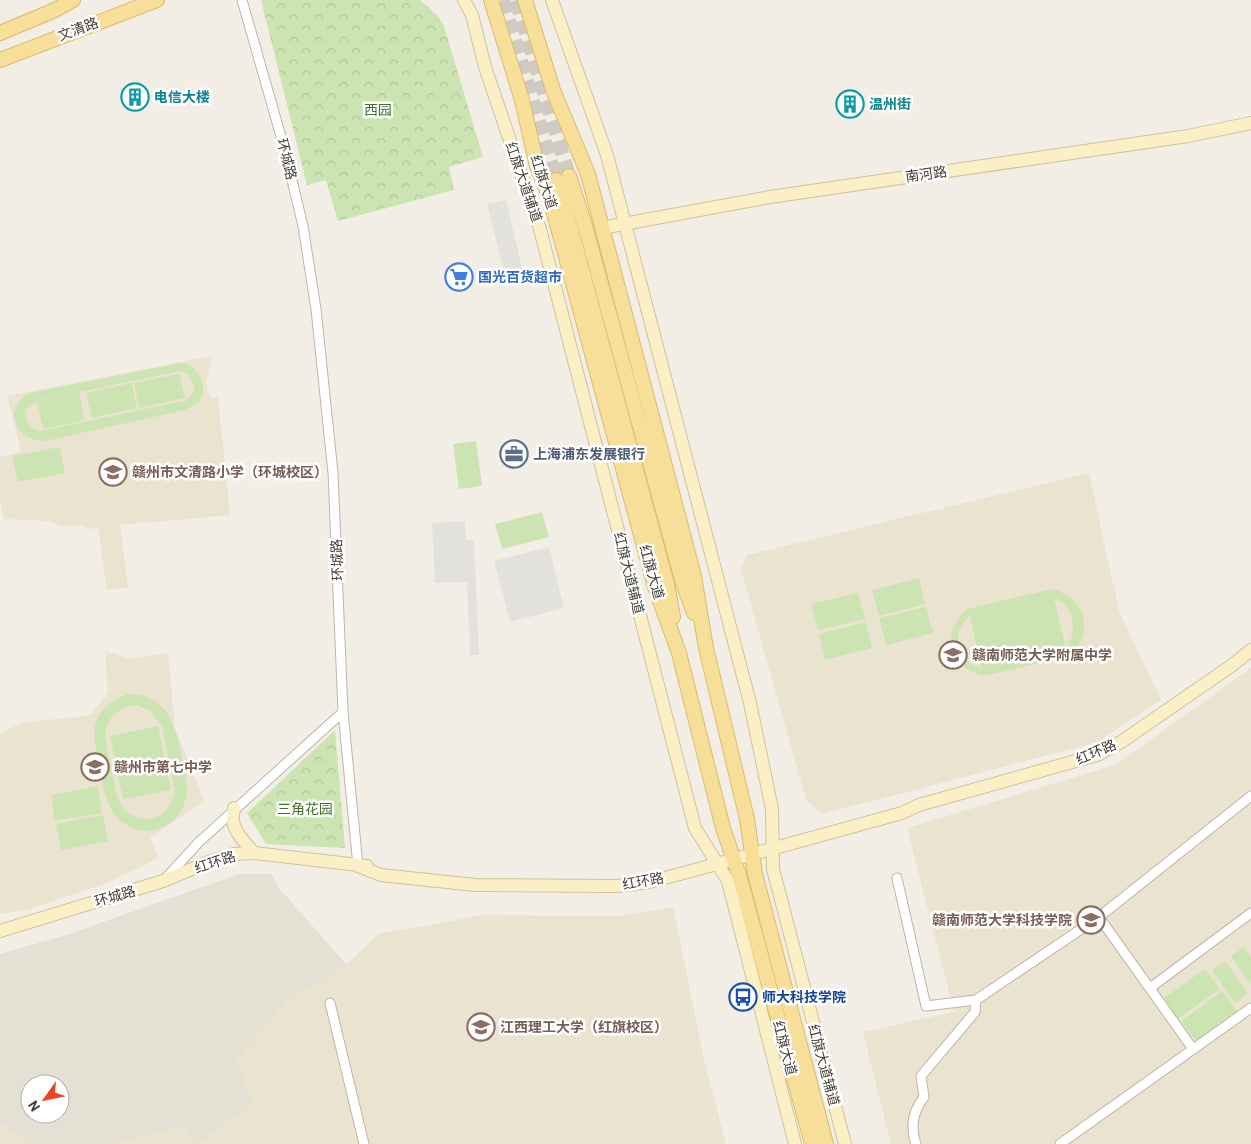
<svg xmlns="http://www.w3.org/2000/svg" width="1251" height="1144" font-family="Barlow,'Noto Sans SC',sans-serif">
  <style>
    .residential { fill: #e5e0d4; fill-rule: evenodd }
    .education { fill: #eae3d0 }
    .park { fill: url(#park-crowns) }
    .garden { fill: #cce4b1; fill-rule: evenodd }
    .parking { fill: #e3e1dd }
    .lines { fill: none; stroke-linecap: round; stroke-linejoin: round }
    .primary-tunnel { stroke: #cfcbc3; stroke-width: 14; stroke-dasharray: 14 7; stroke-linecap: butt }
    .street-casing { stroke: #bcb6a9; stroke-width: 11 }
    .secondary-casing { stroke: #cfc298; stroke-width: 14 }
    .primary-casing { stroke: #dbbb6a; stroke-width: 16 }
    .street { stroke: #fff; stroke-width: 9 }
    .secondary { stroke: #fbefc6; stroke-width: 12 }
    .primary { stroke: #f7de99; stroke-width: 14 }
    .labels { text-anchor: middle; stroke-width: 5; stroke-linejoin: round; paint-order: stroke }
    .street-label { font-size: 14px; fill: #443e35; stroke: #fff }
    .culture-label { font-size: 14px; font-weight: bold; fill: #0d838f; stroke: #fff; text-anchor: start }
    .park-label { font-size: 14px; fill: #45712d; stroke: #fff }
    .shop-label { font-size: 14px; font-weight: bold; fill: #366cbe; stroke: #fff; text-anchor: start }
    .service-label { font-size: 14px; font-weight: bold; fill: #4e5e75; stroke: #fff; text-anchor: start }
    .education-label { font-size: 14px; font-weight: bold; fill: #785e54; stroke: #fff; text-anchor: start }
    .transit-label { font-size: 14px; font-weight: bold; fill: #164399; stroke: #fff; text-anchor: start }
  </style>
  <defs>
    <pattern id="park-crowns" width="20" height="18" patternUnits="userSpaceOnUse" patternTransform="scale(1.25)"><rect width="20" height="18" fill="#cce4b1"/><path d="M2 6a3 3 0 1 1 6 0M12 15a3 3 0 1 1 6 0" fill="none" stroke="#b0c599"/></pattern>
  </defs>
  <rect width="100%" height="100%" fill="#f2eee6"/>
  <!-- residential -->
  <path class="residential" d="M239,874H272L278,887L346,964L329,980L379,1144H0V954L66,935ZM30,1084H60V1114H30Z"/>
  <!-- education -->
  <path class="education" d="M212,356L206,383L211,398L218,397L230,515L120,525L128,587L107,590L98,528L91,529L80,525L62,526L49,521L4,519L0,502V457L21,452L7,396Z
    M1089,473L1119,611L1161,700L1095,743L822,814L806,800L741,569L747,555Z
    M105,651L131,659L168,653L175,728L204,801L150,838L159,858L107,883L30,909L0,914V734L21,723L91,715L108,692Z
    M1251,668V1144H891L863,1032L954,1012L907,828L1115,765Z
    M673,907L705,1064L726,1144H109L182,1126L197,1144L252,1104L236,1060L292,994L329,980L379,934L484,915L621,916Z
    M0,1122L29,1144H0Z"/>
  <!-- park -->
  <path class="park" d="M261,0H420L437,15L444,26L483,157L449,167L454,190L338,221L326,180L307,185Z
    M335,730L345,848L266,844L247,813Z"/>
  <!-- garden -->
  <path class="garden" d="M180,363C198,364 209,385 200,401L185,410L45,441C16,442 1,409 29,393ZM181,371L189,375L195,388L191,396L184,401L40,431C30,429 26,422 25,413C30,399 48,399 61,396L37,402L43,429L85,420L79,392Z
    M179,374L185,398L139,408L134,383Z
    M132,383L137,408L92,418L86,393Z
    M476,441L482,486L459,489L453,444Z
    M60,447L65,473L18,482L12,456Z
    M542,512L549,537L502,549L495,524Z
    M919,578L925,604L879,616L872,590Z
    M1052,589C1086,597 1096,634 1068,656L984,676L977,674L965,668L956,657L953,651L951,636L953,628L961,614L967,609ZM1054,598C1075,605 1078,632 1066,649ZM969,616H970L981,668C956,661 950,633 969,616Z
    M858,593L865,619L818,630L811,604Z
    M926,607L933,633L886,645L879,618Z
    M866,622L872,648L825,660L819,634Z
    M128,694C178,692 179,749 187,785C189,825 143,848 115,815C103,801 98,757 94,737C94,713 107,702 128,694ZM137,705L152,712L162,727L175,792C172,804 167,814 154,818C142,822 127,815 121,805C114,793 109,752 105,737C105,718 119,707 137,705Z
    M158,726L171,790L123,799L110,736Z
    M98,786L102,813L55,821L51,795Z
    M103,815L108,841L61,850L56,824Z
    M1244,947L1251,957V985L1231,956Z
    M1225,961L1248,993L1235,1003L1212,970Z
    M1205,969L1220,989L1178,1019L1164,998Z
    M1222,991L1237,1011L1196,1041L1181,1021Z"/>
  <!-- parking -->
  <path class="parking" d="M506,200L523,272L505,276L487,204Z
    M465,521L466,540H474L479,655H470L467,582L435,583L432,523Z
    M549,547L564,608L510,622L494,561Z"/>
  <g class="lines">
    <!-- primary-tunnel -->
    <path class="primary-tunnel" d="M503,0L556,180
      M516,0L569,176"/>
    <!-- street casing -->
    <g class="street-casing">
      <path id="street" d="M242,0L284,147L303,226L316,309L333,473L343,712L358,866
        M166,878L199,842L343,712
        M897,878L926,1006L976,1000L1099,917L1251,796
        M1099,917L1193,1049
        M1150,988L1251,913
        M330,1003L364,1144
        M916,1144C910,1127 913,1111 924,1097L921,1076L975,1012L976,1000
        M1060,1144L1251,1008"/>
    </g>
    <!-- secondary casing -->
    <g class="secondary-casing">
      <path id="secondary" d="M464,0L472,15L485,67L540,229L695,828L728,881L795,1144
        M552,0L607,155L750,703L772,809L773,869L845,1144
        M602,228L770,197L1188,136L1251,123
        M234,808C234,812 232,817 233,821C235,833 246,844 254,853
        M358,866L381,875L475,885L616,886L649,882L680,874L902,813L919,805L1097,755L1121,742L1231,666L1251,650
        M0,931L163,881L206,863L234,854L254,853L367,866"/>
    </g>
    <!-- primary casing -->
    <g class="primary-casing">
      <path id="primary" d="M491,0L522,100L537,166L550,198L655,587L679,653L723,828L740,878L812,1144
        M525,0L553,90L588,174L694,576L706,648L747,819L755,874L826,1144
        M0,33L55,10L73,0
        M0,60L157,0
        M569,176L586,229L682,580L694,613
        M556,180L572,233L667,584L673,617"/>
    </g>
    <!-- street -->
    <use href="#street" class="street"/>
    <!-- secondary -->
    <use href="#secondary" class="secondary"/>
    <!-- primary -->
    <use href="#primary" class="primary"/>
  </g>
  <!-- icons -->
  <defs>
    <g id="building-ring" transform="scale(1.4375)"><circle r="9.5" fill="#fff" stroke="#0f9aa8" stroke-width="1.5"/><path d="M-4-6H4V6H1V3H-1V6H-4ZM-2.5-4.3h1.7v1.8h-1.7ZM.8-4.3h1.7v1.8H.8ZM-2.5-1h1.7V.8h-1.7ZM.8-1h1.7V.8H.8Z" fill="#0f9aa8"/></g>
    <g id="supermarket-ring" transform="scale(1.4375)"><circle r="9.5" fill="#fff" stroke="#3f7fe0" stroke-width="1.5"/><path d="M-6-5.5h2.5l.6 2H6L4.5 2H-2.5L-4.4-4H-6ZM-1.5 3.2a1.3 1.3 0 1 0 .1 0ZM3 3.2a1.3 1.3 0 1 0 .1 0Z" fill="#3f7fe0"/></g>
    <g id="office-ring" transform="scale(1.4375)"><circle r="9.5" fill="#fff" stroke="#5c6f8a" stroke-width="1.5"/><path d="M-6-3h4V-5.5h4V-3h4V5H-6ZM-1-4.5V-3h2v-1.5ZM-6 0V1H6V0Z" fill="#5c6f8a"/></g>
    <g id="school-ring" transform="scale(1.4375)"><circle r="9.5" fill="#fff" stroke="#8d6e63" stroke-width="1.5"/><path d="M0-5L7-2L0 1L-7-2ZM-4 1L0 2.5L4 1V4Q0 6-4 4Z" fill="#8d6e63"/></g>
    <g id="university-ring" transform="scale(1.4375)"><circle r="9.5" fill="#fff" stroke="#8d6e63" stroke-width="1.5"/><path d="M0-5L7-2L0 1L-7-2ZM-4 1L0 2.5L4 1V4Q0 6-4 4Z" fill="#8d6e63"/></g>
    <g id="bus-ring" transform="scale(1.4375)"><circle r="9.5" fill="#fff" stroke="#1a4fb4" stroke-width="1.5"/><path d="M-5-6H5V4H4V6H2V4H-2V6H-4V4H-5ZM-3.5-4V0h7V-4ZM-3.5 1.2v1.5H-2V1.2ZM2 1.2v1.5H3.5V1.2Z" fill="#1a4fb4"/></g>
  </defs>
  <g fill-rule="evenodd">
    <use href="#building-ring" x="135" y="97"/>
    <use href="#building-ring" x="850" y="104"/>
    <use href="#supermarket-ring" x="459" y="277"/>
    <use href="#office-ring" x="514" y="454"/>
    <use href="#school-ring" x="113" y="472"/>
    <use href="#school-ring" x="953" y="655"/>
    <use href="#school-ring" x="95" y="767"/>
    <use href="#university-ring" x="1091" y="920"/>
    <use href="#bus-ring" x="743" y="997"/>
    <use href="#university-ring" x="481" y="1027"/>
  </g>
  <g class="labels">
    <!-- street labels -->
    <g class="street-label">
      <text transform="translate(78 29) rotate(-20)" y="5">文清路</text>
      <text transform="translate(287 159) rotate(76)" y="5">环城路</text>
      <text transform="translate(926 174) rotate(-8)" y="5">南河路</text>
      <text transform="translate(524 182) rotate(71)" y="5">红旗大道辅道</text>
      <text transform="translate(544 182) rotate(72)" y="5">红旗大道</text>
      <text transform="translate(337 560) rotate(-92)" y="5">环城路</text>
      <text transform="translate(652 572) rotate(74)" y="5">红旗大道</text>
      <text transform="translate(629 573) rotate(76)" y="5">红旗大道辅道</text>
      <text transform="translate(1096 752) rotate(-23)" y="5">红环路</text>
      <text transform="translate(215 862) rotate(-18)" y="5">红环路</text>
      <text transform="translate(643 881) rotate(-10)" y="5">红环路</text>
      <text transform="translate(115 896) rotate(-16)" y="5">环城路</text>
      <text transform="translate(785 1048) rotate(75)" y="5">红旗大道</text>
      <text transform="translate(824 1065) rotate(75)" y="5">红旗大道辅道</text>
    </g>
    <!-- culture labels -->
    <g class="culture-label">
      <text x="154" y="102">电信大楼</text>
      <text x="869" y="109">温州街</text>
    </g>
    <!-- park labels -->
    <g class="park-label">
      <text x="378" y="115">西园</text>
      <text x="305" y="814">三角花园</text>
    </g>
    <!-- shop labels -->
    <g class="shop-label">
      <text x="478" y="282">国光百货超市</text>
    </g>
    <!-- service labels -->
    <g class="service-label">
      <text x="533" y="459">上海浦东发展银行</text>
    </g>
    <!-- education labels -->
    <g class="education-label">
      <text x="132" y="477">赣州市文清路小学（环城校区）</text>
      <text x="972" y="660">赣南师范大学附属中学</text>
      <text x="114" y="772">赣州市第七中学</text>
      <text x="1072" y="925" text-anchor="end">赣南师范大学科技学院</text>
      <text x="500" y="1032">江西理工大学（红旗校区）</text>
    </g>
    <!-- transit labels -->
    <g class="transit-label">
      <text x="762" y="1002">师大科技学院</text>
    </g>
  </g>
  <!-- north arrow -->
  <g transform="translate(45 1099) rotate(237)"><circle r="24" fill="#ffffff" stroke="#b4b2ae"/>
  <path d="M0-4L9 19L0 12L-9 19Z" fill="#ec4523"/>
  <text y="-8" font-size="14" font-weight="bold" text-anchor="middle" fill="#443e35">N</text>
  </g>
</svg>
